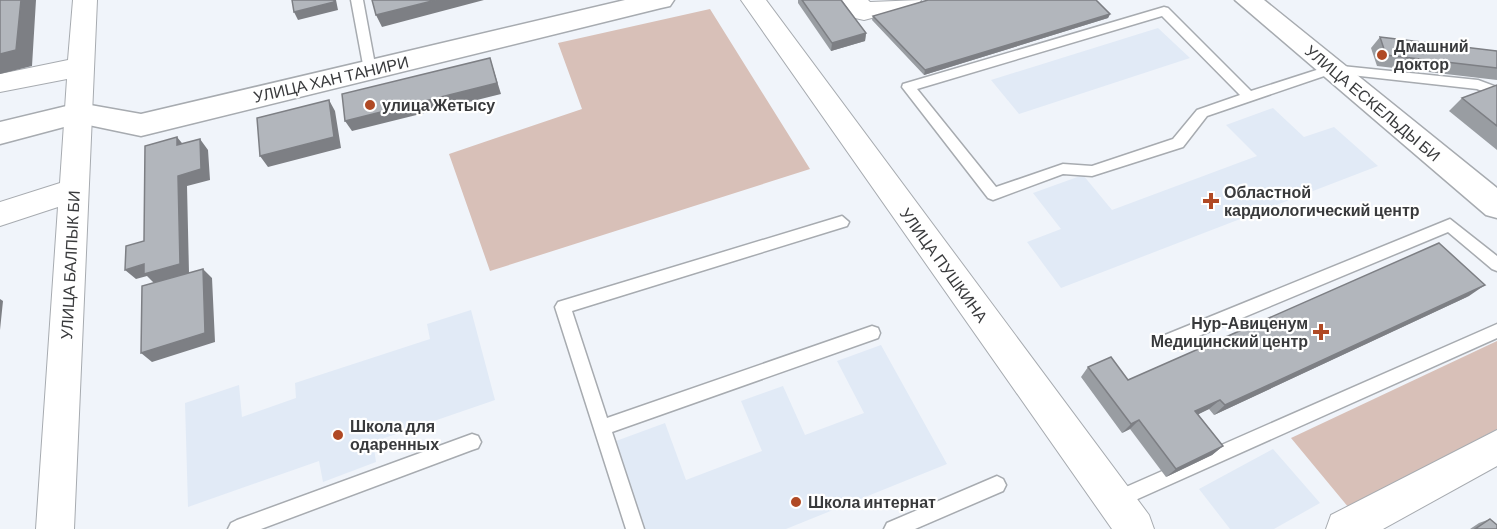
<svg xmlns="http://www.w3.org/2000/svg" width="1497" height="529" font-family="Barlow,sans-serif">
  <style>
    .built { fill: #e1eaf6 }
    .green { fill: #d8c0b8 }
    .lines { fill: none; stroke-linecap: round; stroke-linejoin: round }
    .service-casing { stroke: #a7abb0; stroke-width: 3 }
    .minor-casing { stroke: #a7abb0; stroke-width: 2 }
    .tertiary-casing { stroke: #a7abb0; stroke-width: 3 }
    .service { fill: #fff; fill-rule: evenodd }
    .minor { fill: #fff; fill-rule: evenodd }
    .tertiary { fill: #fff; fill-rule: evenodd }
    .wall { fill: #999da2 }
    .shaded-wall { fill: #7d7f84 }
    .building { fill: #b2b6bc; stroke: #7d7f84; stroke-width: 1.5 }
    .poi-dot { fill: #b04924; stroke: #fff; stroke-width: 2 }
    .labels { text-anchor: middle; stroke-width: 4.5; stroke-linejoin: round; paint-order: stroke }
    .poi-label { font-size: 16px; font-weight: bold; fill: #393a3c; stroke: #fff; text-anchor: start }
    .street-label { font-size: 16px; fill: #393a3c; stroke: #fff }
  </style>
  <rect width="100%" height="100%" fill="#f0f4fa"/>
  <!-- built -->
  <path class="built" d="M1158,28L1190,58L1019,114L991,80Z
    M1273,108L1304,137L1334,127L1378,166L1061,288L1027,242L1061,229L1033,193L1083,175L1112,210L1257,156L1226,125Z
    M471,310L495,400L373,442L376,462L323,482L319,461L188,507L185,403L239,385L242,417L296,398L295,383L430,339L427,324Z
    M881,345L947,464L786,529H644L616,441L665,423L686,480L762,451L741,401L783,386L805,435L864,413L837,361Z
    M1273,449L1320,503L1274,529H1230L1199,489Z"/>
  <!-- green -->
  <path class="green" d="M710,9L810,169L490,271L449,154L582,109L558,43Z
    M1497,341V429L1349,508L1291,438Z"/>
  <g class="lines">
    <!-- service casing -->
    <g class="service-casing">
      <path id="service" d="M351,0H363L376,70L370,74L364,70Z
        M1164,7L1168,8L1251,91L1332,65L1478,80L1497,87V97L1477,89L1333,73L1207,116L1183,147L1092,176L1063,174L993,200L988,198L902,87L903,84ZM1162,16L1240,95L1197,110L1173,139L1092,166L1063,164L996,187L917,89Z
        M842,216L849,222L847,226L572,311L607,418L872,326L878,328L880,333L878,338L612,432L644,529H626L555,307L558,302Z
        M1450,219L1497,256V271L1492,269L1448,232L1177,345L1171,347L1165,345L1163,340L1165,335Z
        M1497,324V338L1122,506L1116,509L1110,506L1107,500L1110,494Z
        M472,434L478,436L481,442L478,448L472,450L261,529H228L231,523L237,520Z
        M997,476L1003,479L1006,485L1003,491L915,529H884L887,523Z"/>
    </g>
    <!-- minor casing -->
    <g class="minor-casing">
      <path id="minor" d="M73,0H97L74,529H36L58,207L0,226V202L60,183L67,79L0,92V74L68,60Z
        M741,0H766L1149,515L1154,529H1112Z
        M842,0H868L870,2L921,0L918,6L864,20L855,18Z
        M1497,430V466L1383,529H1326L1331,515Z"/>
    </g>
    <!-- tertiary casing -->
    <g class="tertiary-casing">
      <path id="tertiary" d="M625,0H674L670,6L661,8L141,136L79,123L0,144V122L79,103L141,114Z
        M1235,0H1264L1497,188V218L1486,215Z"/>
    </g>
    <!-- service -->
    <use href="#service" class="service"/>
    <!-- minor -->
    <use href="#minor" class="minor"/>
    <!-- tertiary -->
    <use href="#tertiary" class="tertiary"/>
  </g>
  <!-- wall -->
  <path class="wall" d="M798,0H841L866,33L865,41L831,51L798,3Z
    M1110,14L1108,18L924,75L872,20L873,16Z
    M1380,37L1497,51V80L1377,66L1371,48Z
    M1497,85V150L1449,111L1462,98Z
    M1469,296L1214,415L1209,409L1198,414L1223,446L1212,455L1166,477L1130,429L1122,433L1081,377L1088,367L1128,380Z
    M1490,519L1497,529H1470L1479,523Z"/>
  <!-- shaded-wall -->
  <path class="shaded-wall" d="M21,0H36L32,66L0,74V54Z
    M334,0H336L338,10L298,20L294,12Z
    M436,0H484L382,27L376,15Z
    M1110,14L1108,18L924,75L925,70Z
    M866,33L865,41L831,51L832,43Z
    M490,58L501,94L352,131L345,121Z
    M329,100L335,111L341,148L268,167L260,156Z
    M177,137L186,148L177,145Z
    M200,139L208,150L210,180L187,186L189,273L155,284L147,276L136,279L125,270L144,264L178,176Z
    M203,269L212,278L215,342L152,362L141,353Z
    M1485,285L1469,296L1214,415L1225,405Z
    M0,299L3,301L0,330Z
    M1220,400L1209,409L1185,421L1195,411Z
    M1139,420L1130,429L1122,433L1131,424Z
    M1223,446L1212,455L1166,477L1176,469Z"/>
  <!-- building -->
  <path class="building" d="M0,0H21L16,50L0,54Z
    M292,0H334V2L294,12Z
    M372,0H436L376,15Z
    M802,0H841L866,33L832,43Z
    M928,0H1096L1110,14L925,70L873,16Z
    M1380,37L1497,51V68L1386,55Z
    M490,58L497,83L345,121L342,94Z
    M1497,85V126L1462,98Z
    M329,100L334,137L260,156L257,118Z
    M177,137V145L200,139L201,169L178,176L180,264L144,274V264L125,270L126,246L144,241L145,146Z
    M1439,243L1485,285L1225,405L1220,400L1195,411L1223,446L1176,469L1139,420L1131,424L1088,367L1111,357L1128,380Z
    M203,269L205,333L141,353L142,286Z
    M1490,519L1497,525V529H1475Z"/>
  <!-- markers -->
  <g class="poi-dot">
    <circle cx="1382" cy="55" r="6"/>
    <circle cx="370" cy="105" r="6"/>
    <path d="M1208 192h6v6h6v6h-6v6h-6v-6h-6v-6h6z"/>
    <path d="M1318 323h6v6h6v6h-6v6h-6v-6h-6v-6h6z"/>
    <circle cx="338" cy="435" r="6"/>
    <circle cx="796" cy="502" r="6"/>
  </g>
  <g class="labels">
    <!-- poi labels -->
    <g class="poi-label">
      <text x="1394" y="52">Дмашний<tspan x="1394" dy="18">доктор</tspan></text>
      <text x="382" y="111">улица Жетысу</text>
      <text x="1224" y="198">Областной<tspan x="1224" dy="18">кардиологический центр</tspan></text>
      <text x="1308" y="329" text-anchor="end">Нур-Авиценум<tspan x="1308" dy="18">Медицинский центр</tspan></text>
      <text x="350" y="432">Школа для<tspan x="350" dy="18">одаренных</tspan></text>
      <text x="808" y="508">Школа интернат</text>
    </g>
    <!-- street labels -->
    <g class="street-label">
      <text transform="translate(331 79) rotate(-13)" y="6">УЛИЦА ХАН ТАНИРИ</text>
      <text transform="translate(1373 103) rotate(40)" y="6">УЛИЦА ЕСКЕЛЬДЫ БИ</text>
      <text transform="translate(70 265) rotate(-87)" y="6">УЛИЦА БАЛПЫК БИ</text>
      <text transform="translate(944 265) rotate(54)" y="6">УЛИЦА ПУШКИНА</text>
    </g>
  </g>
</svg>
